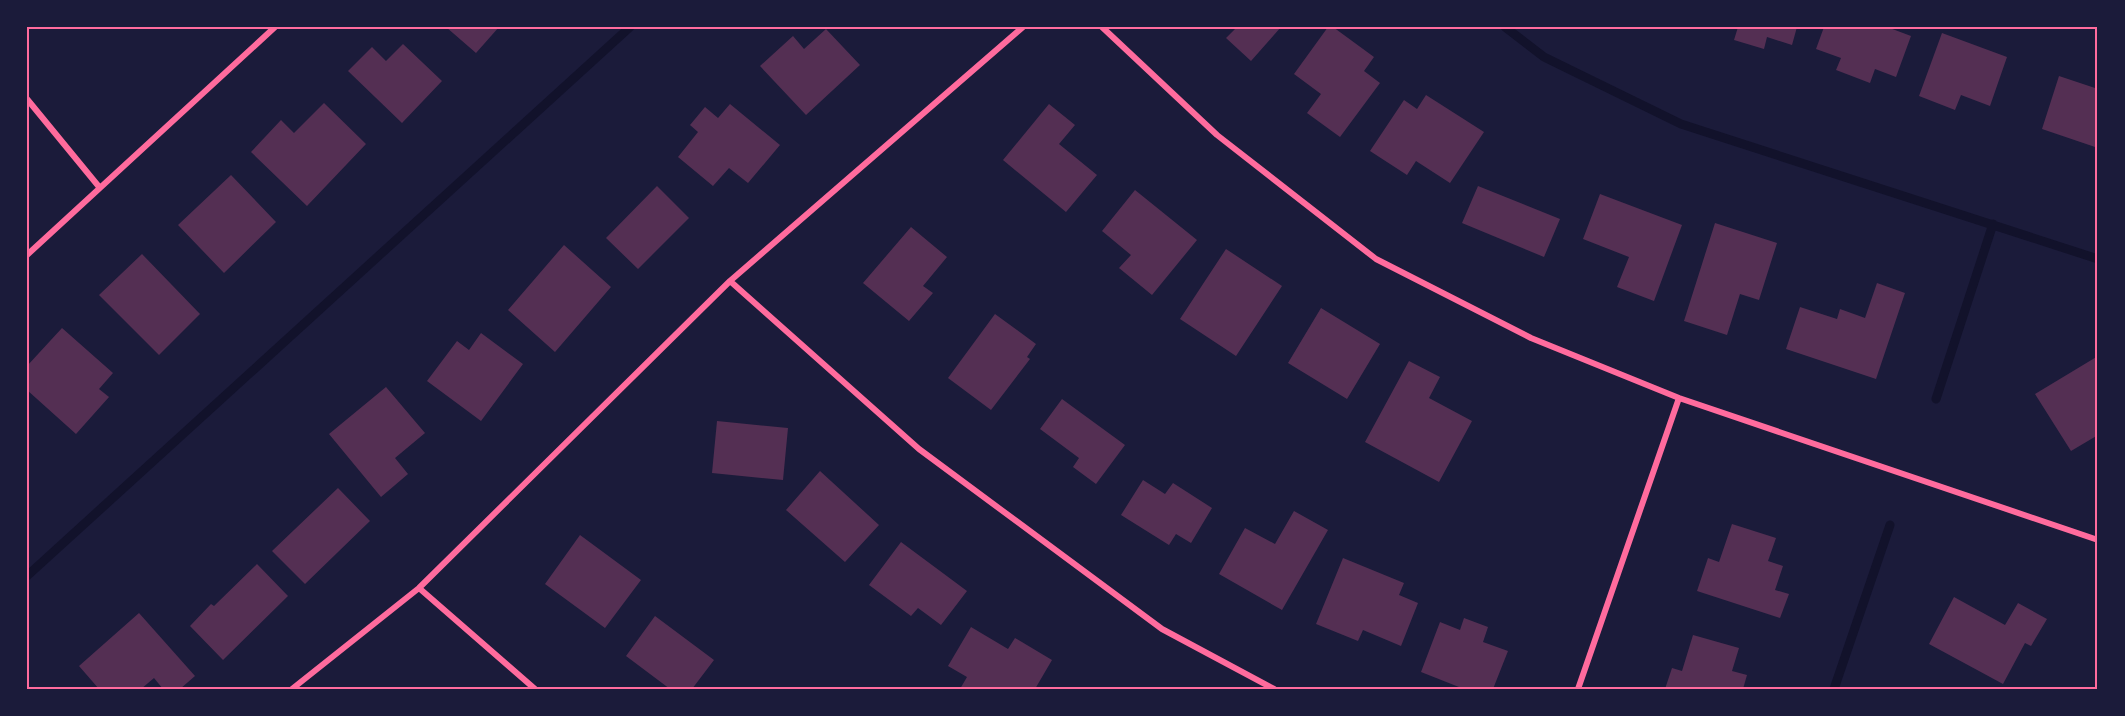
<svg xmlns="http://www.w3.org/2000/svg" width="2125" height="716" font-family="Poppins,sans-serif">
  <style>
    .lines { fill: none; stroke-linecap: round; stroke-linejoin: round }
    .stream { stroke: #12122b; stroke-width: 9 }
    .building { fill: #542f53 }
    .minor { stroke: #ff6b9d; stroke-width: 6 }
    .neatline { fill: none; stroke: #ff6b9d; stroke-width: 2 }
  </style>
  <rect width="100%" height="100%" fill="#1b1b3a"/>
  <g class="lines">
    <!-- stream -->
    <path class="stream" d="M1505,27L1544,57L1681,124L2098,259
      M1936,399L1993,224
      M27,576L630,27
      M1834,689L1890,525"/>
  </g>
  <!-- building -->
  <path class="building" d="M446,27H499L476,53Z
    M1233,27H1281L1251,61L1226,38L1235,29Z
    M1328,27H1333L1374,57L1364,71L1380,83L1340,137L1307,113L1321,94L1294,74Z
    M1738,27H1797L1792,45L1767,37L1764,49L1734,40Z
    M1824,27H1887L1911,36L1896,77L1875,69L1870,83L1836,70L1841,58L1816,49Z
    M826,29L860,65L806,115L760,66L793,36L804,49Z
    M1942,33L2007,57L1990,106L1961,95L1955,110L1919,96Z
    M403,44L442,81L402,123L348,71L372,47L386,61Z
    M2059,76L2098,89V148L2042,129Z
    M1426,95L1484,132L1450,183L1416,161L1407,175L1370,151L1404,100L1417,109Z
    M324,103L366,144L307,206L251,152L281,120L294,133Z
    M730,104L780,145L748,183L729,168L713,186L678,157L698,132L690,125L705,107L718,118Z
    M1049,104L1075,125L1059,144L1097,175L1066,212L1003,160Z
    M231,175L276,222L224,273L178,225Z
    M657,186L689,218L638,269L606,238Z
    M1478,186L1560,219L1544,257L1462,223Z
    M1135,190L1197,240L1152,295L1119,268L1131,255L1102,231Z
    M1600,194L1682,225L1654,301L1617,287L1629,257L1583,239Z
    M1715,223L1777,243L1759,300L1740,294L1727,335L1684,321Z
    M911,227L947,257L923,286L933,293L909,321L863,283Z
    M564,245L611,287L555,352L508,310Z
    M1226,249L1282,286L1236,356L1180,319Z
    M142,254L200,314L159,355L99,295Z
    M1877,283L1905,293L1876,379L1786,349L1800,307L1837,319L1840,309L1865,318Z
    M1321,308L1380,344L1347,399L1288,363Z
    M995,314L1036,344L1027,357L1030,359L991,410L948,378Z
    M62,328L113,373L99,389L109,397L76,434L27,390V366Z
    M481,333L523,364L481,421L427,381L457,341L469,350Z
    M2098,356V435L2071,451L2035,394Z
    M1409,361L1440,377L1429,398L1472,421L1439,482L1365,442Z
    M386,387L425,433L395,458L408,474L381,497L329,434Z
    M1062,399L1125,445L1096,484L1073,467L1079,458L1040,429Z
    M717,421L788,428L783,480L712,473Z
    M820,471L879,525L845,562L786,510Z
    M1143,480L1165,494L1173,483L1212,508L1191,543L1176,534L1169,545L1121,515Z
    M338,488L370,521L305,584L272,551Z
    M1294,511L1328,530L1282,610L1219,574L1245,528L1275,544Z
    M1732,524L1776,538L1768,561L1783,566L1775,590L1789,594L1780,618L1697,591L1708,558L1719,562Z
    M580,535L641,580L605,628L545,584Z
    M901,542L967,591L941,625L918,608L911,616L869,585Z
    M1343,558L1404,583L1399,595L1418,603L1401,646L1363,630L1358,641L1316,624Z
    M257,564L288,596L223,660L190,626L211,604L214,606Z
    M1954,597L2005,625L2018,603L2047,619L2031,646L2025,643L2003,684L1929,644Z
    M139,613L195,676L180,689H163L154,678L141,689H99L79,666Z
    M655,616L714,660L692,689H670L626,656Z
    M1464,618L1488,627L1483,642L1508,651L1493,689H1464L1421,672L1440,622L1460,630Z
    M971,627L1008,649L1015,638L1052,660L1035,689H960L967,677L948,666Z
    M1693,635L1739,648L1732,671L1747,675L1743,689H1665L1672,668L1682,671Z"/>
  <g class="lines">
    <!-- minor -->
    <path class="minor" d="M1102,27L1217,135L1376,259L1531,338L1679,398L2098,540
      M27,99L100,188
      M27,255L275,27
      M730,281L919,449L1162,629L1274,689
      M419,588L535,689
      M292,689L419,588L730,281L1023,27
      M1578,689L1679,398"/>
  </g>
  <!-- border -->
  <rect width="2125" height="716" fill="none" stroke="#1b1b3a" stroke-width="57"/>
  <rect x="28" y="28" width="2068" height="660" class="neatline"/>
</svg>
